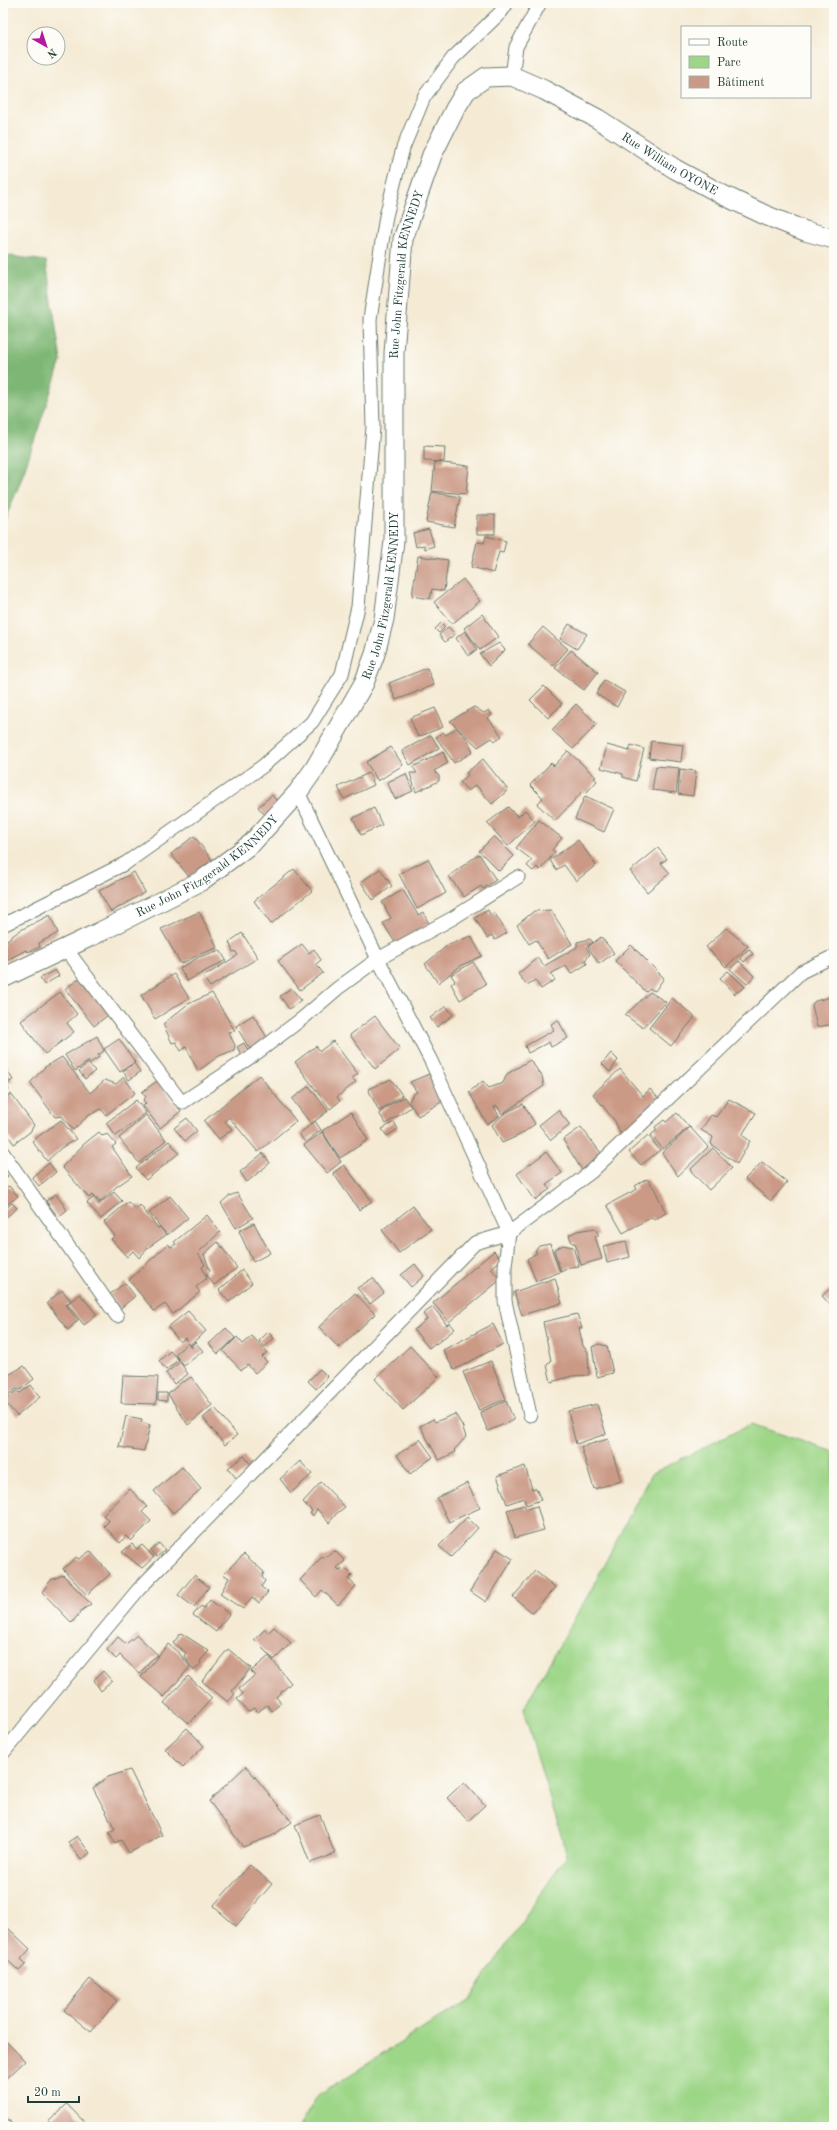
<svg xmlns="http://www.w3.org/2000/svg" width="837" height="2130" font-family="'Old Standard TT',serif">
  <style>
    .green { fill: #9ed688; stroke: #5e8a5e }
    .forest { fill: #7eb774; stroke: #4e7a54 }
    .building { fill: #cb9a86 }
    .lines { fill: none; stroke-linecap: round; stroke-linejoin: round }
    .street-casing { stroke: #6a7a6c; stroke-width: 15 }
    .secondary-casing { stroke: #6a7a6c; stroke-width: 21 }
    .street { stroke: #fff; stroke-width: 13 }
    .secondary { stroke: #fff; stroke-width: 19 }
    .labels { text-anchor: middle; stroke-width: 3; stroke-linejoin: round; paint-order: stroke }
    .street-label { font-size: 12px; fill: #1f3d34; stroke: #fdfcf7 }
  </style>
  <rect width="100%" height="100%" fill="#fdfcf7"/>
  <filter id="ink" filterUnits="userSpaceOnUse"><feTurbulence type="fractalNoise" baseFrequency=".025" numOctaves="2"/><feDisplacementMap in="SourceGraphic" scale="8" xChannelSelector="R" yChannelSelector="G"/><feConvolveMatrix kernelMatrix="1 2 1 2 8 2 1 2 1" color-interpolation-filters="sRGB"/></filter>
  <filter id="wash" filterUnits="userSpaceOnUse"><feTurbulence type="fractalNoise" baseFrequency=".012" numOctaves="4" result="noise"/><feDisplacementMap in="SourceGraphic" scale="16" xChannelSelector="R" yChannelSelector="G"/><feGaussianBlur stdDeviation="0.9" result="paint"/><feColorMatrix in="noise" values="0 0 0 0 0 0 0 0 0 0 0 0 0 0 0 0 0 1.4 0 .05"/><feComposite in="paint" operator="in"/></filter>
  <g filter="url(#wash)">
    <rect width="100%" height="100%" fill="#f5ebd5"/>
    <!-- green -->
    <path class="green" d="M751,1424L834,1452V1667L824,1701L834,1714V2127H299L318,2095L470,1999L567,1855L523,1709L592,1588L651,1474Z"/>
    <!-- forest -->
    <path class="forest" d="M3,255L46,261L61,361L20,483L3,524Z"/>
    <g id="blocks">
      <!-- building -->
      <path class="building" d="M424,446L445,447L444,462L424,461Z
        M435,462L469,466L466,494L432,491Z
        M432,492L460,497L454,527L426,522Z
        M477,515H495V534H477Z
        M429,529L434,546L425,549L424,545L416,547L413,533Z
        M486,536L506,541L503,553L499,552L493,573L471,567L477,542L484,543Z
        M418,556L448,560L444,591L432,589L430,599L412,596Z
        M463,579L480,601L452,624L434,602Z
        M482,614L498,637L480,650L464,628Z
        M441,623L445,627L439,633L435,629Z
        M569,624L587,634L577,649L560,639Z
        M448,627L455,634L445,642L439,635Z
        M543,627L568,649L553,666L528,644Z
        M465,631L477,649L468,656L456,638Z
        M499,643L505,650L489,666L480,654Z
        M571,650L598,672L584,690L555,668Z
        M427,668L434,685L396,700L389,683Z
        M604,680L625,692L617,707L596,694Z
        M544,686L562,704L548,718L530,700Z
        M576,704L597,724L573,749L552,730Z
        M474,707L484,713L489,710L492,715L488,718L502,736L495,741L492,738L478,747L450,721Z
        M435,708L443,727L418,737L410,718Z
        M456,728L468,740L473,752L454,763L436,737L443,732L446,735Z
        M431,735L439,748L410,765L402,751Z
        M651,741L683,745L681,762L649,758Z
        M607,745L629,751L631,745L644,749L636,781L623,777V774L601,768Z
        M391,747L403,765L378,781L366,762Z
        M568,751L596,777L594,778L597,781L586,793L583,791L555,821L537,804L543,798L530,785L551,763L554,766Z
        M443,752L448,763L434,771L439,776V781L416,792L410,773H417L413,767Z
        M483,759L508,790L492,804L476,785L468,791L460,782L468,775L466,773Z
        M656,766L679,768L676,793L652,790Z
        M680,769L696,771L693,796L678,794Z
        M369,773L374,785L344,799L338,787Z
        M406,774L413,791L395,799L387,782Z
        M272,795L279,804L266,816L258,807Z
        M585,796L614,809L604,832L575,819Z
        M508,807L518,817L525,810L535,821L508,846L487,823Z
        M374,808L382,825L361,835L353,818Z
        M539,820L562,838L552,850L555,852L540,870L537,867L533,871L527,866L532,860L516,848Z
        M194,836L212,860L190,878L171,854Z
        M494,836L514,856L499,871L479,851Z
        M578,840L596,865L576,881L564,865L556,870L550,860Z
        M658,848L667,859L661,863L670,873L647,892L630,871Z
        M479,854L496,880L483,889L481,886L464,897L449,876Z
        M428,859L446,893L417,909L399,874Z
        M294,869L312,891L271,924L254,901Z
        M380,869L392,886L373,900L361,882Z
        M134,872L145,892L111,912L99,891Z
        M403,890L418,915L423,912L429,924L396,944L383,923L391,918L382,902Z
        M488,910L490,915L494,912L507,933L495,940L492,935L487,938L475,918Z
        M551,910L572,944L548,959L536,940L529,944L517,925L534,911Z
        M199,912L213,938L217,948L198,955L181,964L161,929Z
        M50,915L58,933L39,943L40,947L28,952L26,950L3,962V943L19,931Z
        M726,928L748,946L726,967L706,947Z
        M242,933L258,958L210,987L203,977L238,955L235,951L233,952L229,942Z
        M471,936L482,956L462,965L438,983L425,964L448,945Z
        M601,937L614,953L599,964L588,947Z
        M590,939L593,942L586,947L590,954L585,960L587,964L571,974L566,966L550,974L555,980L541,989L535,980L527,985L518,974L537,958L544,966L577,947V942Z
        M302,944L309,953L314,949L321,960L316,964L323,973L300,990L278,961Z
        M631,945L664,978L655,991L650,989L646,992L615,961Z
        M749,949L753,954L744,962L740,957Z
        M220,950L226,960L187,981L180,968L199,957Z
        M739,961L754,976L747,984L730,969Z
        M473,962L486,984L460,1000L451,984L455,981L451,975Z
        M55,970L59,976L44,985L40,978Z
        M728,971L745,987L734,994L720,978Z
        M174,974L189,998L155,1019L141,995Z
        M84,975L112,1012L94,1026L65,989Z
        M291,988L301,1000L289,1009L280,996Z
        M60,992L77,1014L67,1023L74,1032L45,1054L21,1021Z
        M650,992L666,1002L643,1028L625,1015Z
        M212,993L235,1031L228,1032L235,1045L234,1050L219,1056L198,1071L186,1047L181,1051L176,1042L172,1043L163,1024L188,1004Z
        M834,996V1024L817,1027L812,1005L815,1001Z
        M672,998L695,1017L671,1046L649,1028Z
        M446,1006L453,1015L437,1027L430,1018Z
        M253,1015L270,1042L252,1053L236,1026Z
        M375,1016L400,1049L375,1069L350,1035Z
        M558,1020L568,1038L551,1047L549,1042L528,1053L525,1046L554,1030L551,1024Z
        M97,1036L104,1051L98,1055L99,1057L90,1063L89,1061L75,1071L65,1055Z
        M119,1039L135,1062L120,1072L104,1049Z
        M333,1041L358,1074L352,1078L356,1082L337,1097L340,1101L330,1109L295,1062L316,1046L320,1051Z
        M244,1043L250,1054L243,1058L237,1047Z
        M611,1053L618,1060L610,1072L602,1064Z
        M62,1057L90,1093L105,1080L116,1084L124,1077L135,1093L106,1115L101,1109L88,1116L73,1130L62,1116L55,1117L30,1083L45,1067Z
        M530,1060L542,1076L544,1086L502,1114L497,1106L494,1107L499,1116L487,1124L469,1092L483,1081L489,1088L503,1083L507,1074Z
        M88,1063L95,1071L85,1079L79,1071Z
        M134,1063L140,1072L129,1080L123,1071Z
        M620,1069L643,1096L650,1089L659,1099L621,1135L615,1121L593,1094Z
        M7,1070L13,1080L6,1084L9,1090L3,1094V1071L4,1073Z
        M429,1074L443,1101L418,1116L409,1102L412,1095L417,1092L410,1082Z
        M259,1075L296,1121L258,1152L229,1117L225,1121L232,1129L219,1139L204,1121Z
        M391,1079L402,1095L379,1111L368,1089Z
        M157,1081L181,1111L160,1128L143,1106L146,1103L143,1100L146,1097L142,1092Z
        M309,1086L328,1111L311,1124L292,1099Z
        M11,1094L34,1125L30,1132L14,1144L3,1128V1100Z
        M404,1097L411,1107L386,1124L379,1113L391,1104Z
        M729,1099L756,1113L742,1135L750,1141L737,1164L711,1144L713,1137L701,1130L711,1115L716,1117Z
        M136,1100L146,1113L116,1136L106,1123Z
        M523,1104L535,1124L520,1135L502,1143L492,1125L505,1113Z
        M558,1110L570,1125L551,1140L539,1125Z
        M351,1112L368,1140L340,1158L322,1131Z
        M677,1113L689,1127L663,1149L651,1135L657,1130L655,1127L664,1120L666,1122Z
        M146,1115L166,1140L139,1163L119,1138Z
        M187,1118L197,1131L185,1141L174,1128Z
        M61,1120L76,1139L61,1148L47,1161L32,1141Z
        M315,1121L321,1130L305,1142L299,1134Z
        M394,1122L398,1129L387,1136L382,1129Z
        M581,1127L601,1153L582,1170L563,1140Z
        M690,1127L708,1147L678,1176L662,1153Z
        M99,1132L103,1136L107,1134L116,1144L112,1147L132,1176L116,1187L100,1202L93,1195L89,1198L62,1167L84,1144Z
        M322,1132L341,1162L327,1173L304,1145Z
        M648,1135L660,1150L641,1165L629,1152Z
        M169,1141L179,1153L146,1180L136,1168Z
        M713,1148L732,1168L709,1190L690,1170Z
        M546,1152L562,1173L546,1184L550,1189L535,1200L517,1174Z
        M263,1153L270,1163L247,1182L240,1172Z
        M762,1162L787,1182L771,1201L745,1179Z
        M49,1163L56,1172L39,1186L32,1177Z
        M344,1165L372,1201L359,1210L333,1173Z
        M3,1170L8,1176L3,1180Z
        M647,1179L654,1188L666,1213L654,1220L652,1217L623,1233L607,1205L637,1189L635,1186Z
        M4,1185L7,1187L9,1186L18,1196L3,1208Z
        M114,1192L122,1201L101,1219L87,1203L94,1197L99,1204Z
        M237,1193L253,1218L236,1228L221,1203L229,1196Z
        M56,1194L67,1210L58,1217L46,1201Z
        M170,1196L188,1218L167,1235L149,1213Z
        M128,1202L136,1209L140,1205L158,1228L160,1227L166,1235L149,1247L139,1258L133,1251L127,1257L111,1239L115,1236L104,1222Z
        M12,1203L17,1208L3,1220V1211Z
        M413,1206L431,1229L399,1253L382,1230Z
        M207,1215L220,1232L198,1253L205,1265L202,1267L207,1278L196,1287L200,1292L173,1314L165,1304L154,1311L129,1280L168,1244L171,1247L176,1244L174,1242Z
        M254,1223L270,1253L253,1262L239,1231Z
        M595,1228L599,1236H595L602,1259L581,1265L575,1243H572L569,1235L577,1231Z
        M626,1241L630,1257L607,1263L603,1246Z
        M218,1242L237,1268L214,1285L206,1274L210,1271L204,1254Z
        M550,1244L560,1272L536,1281L527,1259L537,1253L535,1251L539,1246Z
        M563,1245L573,1247L579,1266L570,1267L561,1272L554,1250Z
        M494,1251L501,1260L491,1268L500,1280L449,1322L433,1303Z
        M415,1264L424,1276L411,1287L401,1275Z
        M242,1270L252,1283L229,1302L219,1290Z
        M373,1278L384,1293L370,1304L357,1288Z
        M555,1278L562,1303L522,1315L514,1292Z
        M125,1283L135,1296L121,1308L109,1295Z
        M834,1285V1309L822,1296Z
        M62,1290L71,1301L66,1305L78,1320L68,1330L47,1303Z
        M355,1293L375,1314L339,1348L319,1327Z
        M80,1294L97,1315L84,1325L67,1304Z
        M433,1307L447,1325L450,1323L455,1329L436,1344L435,1343L429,1348L414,1330L427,1319L423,1314Z
        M188,1311L206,1331L190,1345L185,1338L180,1342L168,1327Z
        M577,1314L582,1328H579L583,1346L588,1352L589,1375L572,1376L551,1382L547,1365L551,1361L543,1322Z
        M493,1324L503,1344L454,1370L443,1350Z
        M226,1328L235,1338L218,1354L209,1344Z
        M268,1332L274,1338L265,1347L259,1341Z
        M252,1336L267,1352L262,1357L267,1362L255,1373L248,1365L241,1370L223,1351L237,1337L243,1344Z
        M195,1342L203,1351L184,1366L175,1354L188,1343L192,1348L191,1346Z
        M599,1344L607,1346L613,1373L597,1377L592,1347Z
        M410,1346L439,1377L403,1410L375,1379Z
        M170,1351L179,1360L166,1370L159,1361Z
        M491,1361L506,1399L479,1410L463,1372Z
        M180,1362L188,1374L174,1384L166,1373Z
        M24,1366L34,1379L20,1390L16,1389L4,1398L3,1378Z
        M320,1369L328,1377L316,1389L308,1381Z
        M123,1376L158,1377L156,1404L121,1403Z
        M191,1377L212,1405L188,1425L168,1394L183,1381L184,1382Z
        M31,1385L40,1397L17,1416L4,1401L16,1391L20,1393Z
        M158,1393H167V1401L158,1400Z
        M506,1401L514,1420L488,1431L480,1412Z
        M597,1404L606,1434L576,1444L568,1411Z
        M215,1408L237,1435L225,1445L203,1418Z
        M455,1414L462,1425L466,1437L454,1450L456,1452L439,1460L420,1426L433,1419L435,1422Z
        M126,1416L142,1419L141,1422L150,1425L144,1451L119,1447Z
        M420,1439L433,1457L410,1474L397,1455Z
        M608,1439L621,1481L594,1489L581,1447Z
        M244,1456L252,1466L236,1478L228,1468Z
        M300,1461L312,1474L291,1493L280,1479Z
        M525,1466L532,1489L536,1488L541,1500L526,1505L524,1498L507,1504L497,1476Z
        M182,1467L201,1489L173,1513L154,1491Z
        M321,1482L345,1507L336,1514L329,1523L317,1509L313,1516L310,1513L312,1511L303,1502Z
        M467,1483L480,1508L449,1522L437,1498Z
        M130,1489L147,1507L142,1512L151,1521L131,1541L126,1536L120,1543L104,1526L109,1521L103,1515Z
        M524,1505L526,1509L537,1506L544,1530L515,1538L507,1510Z
        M467,1517L478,1528L451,1557L439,1546Z
        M159,1543L165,1550L157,1557L151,1550Z
        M132,1544L137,1549L142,1545L154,1557L142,1568L122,1552Z
        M497,1549L513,1559L486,1602L470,1591Z
        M90,1551L110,1574L87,1595L63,1569L76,1557L79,1559Z
        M335,1551L345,1561L337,1568L340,1571L344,1567L352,1575L348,1579L356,1586L338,1605L322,1590L316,1597L300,1580L322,1557L324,1558Z
        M244,1554L264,1572L262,1577L265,1581L261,1587L268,1592L259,1603L252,1597L243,1609L220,1594L229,1578L223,1574Z
        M535,1571L555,1587L533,1613L513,1597Z
        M63,1575L91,1604L81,1611L72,1623L42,1592L51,1580Z
        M194,1575L209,1587L194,1607L178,1595Z
        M210,1600L229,1614L216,1632L193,1615L201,1606L204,1608Z
        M274,1627L291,1643L274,1660L254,1640L265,1629L268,1633Z
        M181,1633L209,1651L200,1661L201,1663L194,1671L184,1656L186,1653L173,1643Z
        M137,1635L158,1655L150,1661L140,1674L120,1655L116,1659L107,1650L118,1637L126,1644Z
        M168,1644L180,1654L190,1667L164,1697L141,1677Z
        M228,1649L251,1668L232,1691L235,1694L228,1702L202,1681Z
        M269,1656L291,1683L276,1697L281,1703L272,1711L267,1705L258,1712L254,1708L248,1712L237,1699L243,1694L239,1689L255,1675L251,1671Z
        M103,1671L112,1681L101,1691L94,1680Z
        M188,1676L212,1698L189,1724L164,1703Z
        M187,1728L204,1746L183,1767L165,1749Z
        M246,1766L292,1822L272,1836L243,1847L209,1801Z
        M130,1770L162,1835L129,1853L121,1840L115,1843L109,1832L115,1829L93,1788L108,1777Z
        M464,1782L485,1805L468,1821L447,1798Z
        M320,1815L335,1854L310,1863L295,1825Z
        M77,1836L90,1853L81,1860L68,1842Z
        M250,1865L272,1884L236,1926L213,1906Z
        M3,1923L30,1949L21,1959L26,1964L19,1971L3,1956Z
        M90,1979L117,2001L91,2032L64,2010Z
        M3,2038L25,2061L3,2082Z
        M67,2104L89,2127H43Z"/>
    </g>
  </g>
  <g filter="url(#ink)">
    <use href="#blocks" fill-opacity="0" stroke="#6a7a6c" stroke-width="1"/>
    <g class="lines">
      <!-- street casing -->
      <g class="street-casing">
        <path id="street" d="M512,76L516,47L540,3
          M298,792L378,959L431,1061L509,1233L505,1266V1301L530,1415
          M3,925L126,863L263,766L312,722L342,674L358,607L373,427L370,319L386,216L403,148L424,97L453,58L501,12L507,3
          M66,949L179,1099L183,1102L258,1052L303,1018L338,988L378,959L453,918L518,877
          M3,1153L117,1316
          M3,1753L138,1590L475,1243L509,1233L591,1172L801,972L830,958L834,960
          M3,2124L5,2127"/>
      </g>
      <!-- secondary casing -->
      <g class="secondary-casing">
        <g id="secondary">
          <path id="s1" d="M3,978L100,932L201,881L252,843L298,792L315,768L364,683L375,654L384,619L394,541V353L403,239L432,155L455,109L466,91L486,77L512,76L544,90L598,119L675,169L723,195L765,215L805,231L834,239"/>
        </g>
      </g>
      <!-- street -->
      <use href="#street" class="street"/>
      <!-- secondary -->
      <use href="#secondary" class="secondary"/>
    </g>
  </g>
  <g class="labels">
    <!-- street labels -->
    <g class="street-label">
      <text dy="4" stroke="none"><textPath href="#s1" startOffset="1321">Rue William OYONE</textPath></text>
      <text dy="4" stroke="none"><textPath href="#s1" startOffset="894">Rue John Fitzgerald KENNEDY</textPath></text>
      <text dy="4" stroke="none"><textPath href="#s1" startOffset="570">Rue John Fitzgerald KENNEDY</textPath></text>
      <text dy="4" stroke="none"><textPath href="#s1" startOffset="234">Rue John Fitzgerald KENNEDY</textPath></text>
    </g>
  </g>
  <!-- margin -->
  <rect width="837" height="2130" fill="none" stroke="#fdfcf7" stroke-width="16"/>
  <!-- legend -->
  <rect x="681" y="26" width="130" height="72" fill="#fdfcf7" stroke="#a4b0a9"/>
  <rect x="689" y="39" width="20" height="6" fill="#ffffff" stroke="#a4b0a9"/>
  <text x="717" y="46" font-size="12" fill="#1f3d34">Route</text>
  <rect x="689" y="56" width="20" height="12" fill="#9ed688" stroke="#a4b0a9"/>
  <text x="717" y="66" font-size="12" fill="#1f3d34">Parc</text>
  <rect x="689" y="76" width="20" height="12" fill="#cb9a86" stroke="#a4b0a9"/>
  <text x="717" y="86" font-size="12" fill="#1f3d34">Bâtiment</text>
  <!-- north arrow -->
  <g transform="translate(46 46) rotate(141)"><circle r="19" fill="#fdfcf7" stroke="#a4b0a9"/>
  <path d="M0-3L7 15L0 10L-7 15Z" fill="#b5179e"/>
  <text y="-6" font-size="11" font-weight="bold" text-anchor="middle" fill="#1f3d34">N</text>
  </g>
  <!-- scale -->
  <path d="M28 2096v6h51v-6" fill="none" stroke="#1f3d34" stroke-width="2"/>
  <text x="34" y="2096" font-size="12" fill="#1f3d34" stroke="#fdfcf7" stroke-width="3" paint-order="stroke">20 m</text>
</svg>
